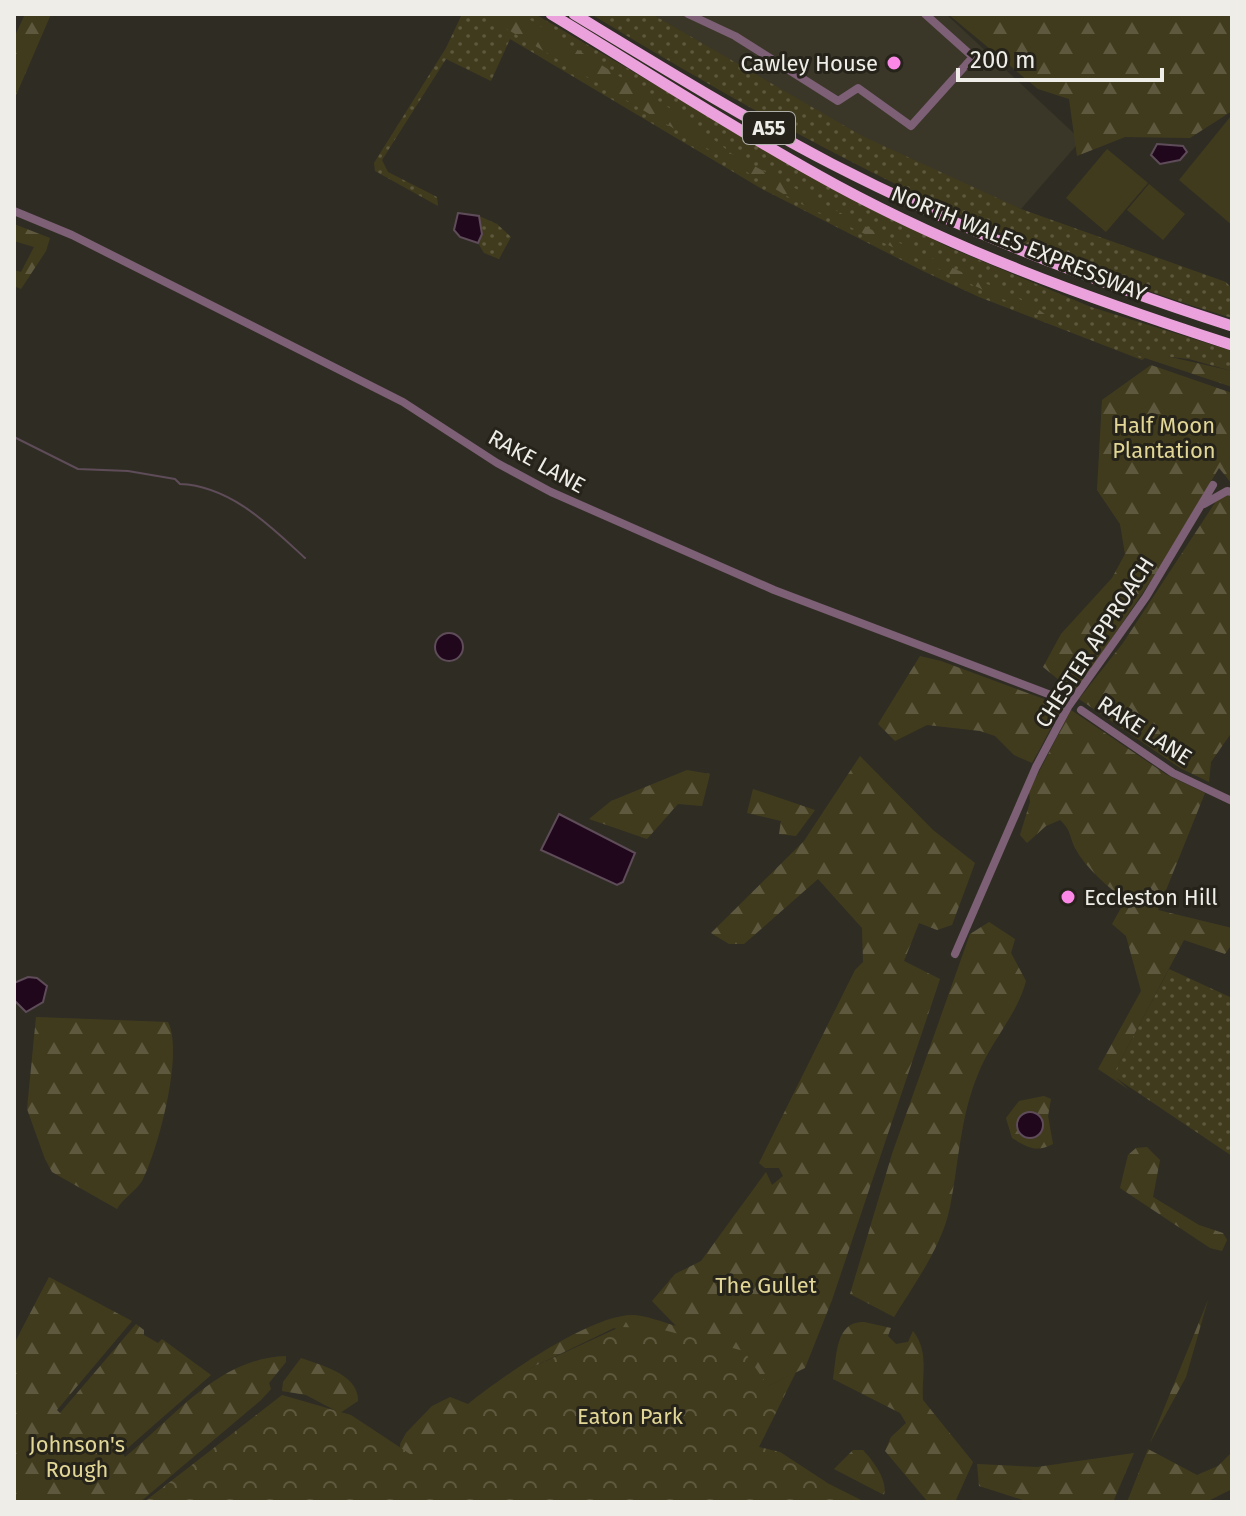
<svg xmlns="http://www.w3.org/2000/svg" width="1246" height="1516" font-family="'Fira Sans',sans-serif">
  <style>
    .built { fill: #3a3728 }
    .grass { fill: url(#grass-dots) }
    .forest { fill: url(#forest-firs) }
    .park { fill: url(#park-crowns) }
    .garden { fill: #413b1d }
    .water { fill: #20071c; stroke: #5e4c59; stroke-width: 2 }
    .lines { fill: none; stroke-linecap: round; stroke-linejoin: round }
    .stream { stroke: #5e4c59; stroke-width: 2 }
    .minor { stroke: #7d5f76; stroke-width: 8 }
    .highway { stroke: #eba2dc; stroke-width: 11 }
    .poi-dot { fill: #fb87e6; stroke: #25231a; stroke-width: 3 }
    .labels { text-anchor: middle; stroke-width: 6; stroke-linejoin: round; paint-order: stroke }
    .shield { fill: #25231a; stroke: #b2b0aa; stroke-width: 2 }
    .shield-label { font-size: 20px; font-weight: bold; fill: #eeede7 }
    .poi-label { font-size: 22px; fill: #eeede7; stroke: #25231a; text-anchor: end }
    .street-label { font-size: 22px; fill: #eeede7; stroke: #25231a }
    .park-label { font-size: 22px; fill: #e1d695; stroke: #25231a }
  </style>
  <defs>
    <pattern id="grass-dots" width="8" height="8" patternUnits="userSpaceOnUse" patternTransform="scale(2)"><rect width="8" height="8" fill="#413b1d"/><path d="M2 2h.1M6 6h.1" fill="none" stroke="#5d583e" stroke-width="1.8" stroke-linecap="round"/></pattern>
    <pattern id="forest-firs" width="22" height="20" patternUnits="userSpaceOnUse" patternTransform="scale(2)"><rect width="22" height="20" fill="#413b1d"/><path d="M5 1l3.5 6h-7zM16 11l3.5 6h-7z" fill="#5d583e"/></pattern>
    <pattern id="park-crowns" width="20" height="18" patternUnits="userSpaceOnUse" patternTransform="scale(2)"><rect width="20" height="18" fill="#413b1d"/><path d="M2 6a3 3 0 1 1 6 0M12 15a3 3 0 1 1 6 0" fill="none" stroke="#5d583e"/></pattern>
  </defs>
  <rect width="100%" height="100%" fill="#2f2d23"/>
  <!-- built -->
  <path class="built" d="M652,14H946L1081,140L1021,209L861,136Z"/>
  <!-- grass -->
  <path class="grass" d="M462,14H535L805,173L948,247L1091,307L1232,351V371L1189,359L1136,353L1145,358L1142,360L979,297L923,271L762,189L510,39L491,81L446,59L382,160L388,172L437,197L438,206L375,171L374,163L446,48Z
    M591,14H652L862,136L1021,209L1226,282L1232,289V318C1000,248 797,140 591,14Z
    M479,216L497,224L511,237L499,259L484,253L478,243L482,234Z
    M1169,969L1232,998V1156L1116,1078V1069Z"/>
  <!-- forest -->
  <path class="forest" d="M25,14H51L14,100V38Z
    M521,14L693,123L732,154L874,231L1034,306L1062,327L797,202L490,19L489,15Z
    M948,14H1232V111L1190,138L1125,137L1077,156L1069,99L1038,89Z
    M14,224L50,238L46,251L21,289L14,286V270L21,272L34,247L14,241Z
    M1153,353L1232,371V387L1133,354Z
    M1151,365L1232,393V484L1219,468L1156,573L1075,693L1043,667L1061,634L1112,578L1125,554L1120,524L1097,490L1102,400Z
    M1224,489L1232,493V732L1211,762L1209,782L1180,768L1079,699L1123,643Z
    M920,656L941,661L1063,706L1032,763L1014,755L995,736L980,731L927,725L895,741L878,724Z
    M1071,710L1167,775L1205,793L1158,910L1232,928V944L1225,954L1184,940L1116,1069V1078L1128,1089L1098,1069L1141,991L1126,936L1112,924L1125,901C1108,886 1086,869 1075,848C1069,835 1071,830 1060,820L1046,826L1027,843L1020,835L1030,802L1029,791Z
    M860,756L933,830L975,863L952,925L937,930L919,923L904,961L940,979L832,1300L805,1368L768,1386L614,1328L531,1368L430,1486L401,1454L400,1444L406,1433L432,1406L450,1397L468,1404C502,1377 589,1315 633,1315C647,1316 663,1322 676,1326L652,1301L675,1274L701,1261L766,1172L772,1185L783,1176L779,1168H765L759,1163L855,970L863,962L862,928L818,879L744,944H729L711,933L804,841Z
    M687,770L710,774L702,806L678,804L647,839L589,819L611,801Z
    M753,789L815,810L796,836L779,834L781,821L747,813Z
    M989,922L1015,939L1011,953L1026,981C1017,1015 991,1041 978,1074C960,1117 959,1162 950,1207C942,1246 915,1283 894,1317L850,1294L892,1154L970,934Z
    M36,1017L168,1022C184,1053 158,1150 142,1181C136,1191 123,1198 117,1209L52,1172L45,1159L27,1109Z
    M1044,1096L1051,1099L1048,1116L1053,1144C1036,1153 1027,1147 1012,1138L1006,1118L1019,1101Z
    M1147,1147L1160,1160L1153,1197L1199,1225L1223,1233L1227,1240L1222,1251L1210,1248L1120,1188L1128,1155L1136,1148Z
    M49,1277L132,1321L57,1410L60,1413L136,1324L144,1330V1335L158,1343L162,1339L211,1375L130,1446L123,1454L125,1457C175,1417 218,1358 286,1356V1362L269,1383L271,1389L261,1400L140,1502H14V1344Z
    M1208,1300L1186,1377L1150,1443Z
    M864,1322L891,1328L888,1336L896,1344L908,1342L913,1331C930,1353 921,1376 923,1400L973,1462L955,1502H928L885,1451L891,1437L906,1423L900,1413L833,1379C837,1356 835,1321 864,1322Z
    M301,1358C320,1365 359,1374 358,1401L340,1413L306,1395L282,1391L283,1382Z
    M1148,1449L1197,1475L1218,1466L1232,1452V1489L1206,1502H1127Z
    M853,1450H863C873,1461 888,1480 884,1495L834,1469Z
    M1134,1453L1113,1502H1029L979,1486L977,1464L1037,1467Z"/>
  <!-- park -->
  <path class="park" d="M620,1327L656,1328L744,1351L768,1386L796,1372L759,1447L780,1452L829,1484L865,1502H144L282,1395L351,1415L419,1460L471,1414L531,1368Z"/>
  <!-- garden -->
  <path class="garden" d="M1231,116L1232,118V225L1179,180Z
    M1107,149L1148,183L1106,232L1066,198Z
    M1149,184L1185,214L1163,240L1127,210Z"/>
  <!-- water -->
  <path class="water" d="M1157,144L1183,146L1187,152L1180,160L1160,164L1151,155Z
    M458,213L479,216L482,234L478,243L460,237L454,230Z
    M435 647a14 14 0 1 1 28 0a14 14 0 1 1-28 0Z
    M559,814L635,853L623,882L617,885L541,850Z
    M28,977L37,978L47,986L43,1002L26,1012L14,1000V983Z
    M1017 1125a13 13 0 1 1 26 0a13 13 0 1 1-26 0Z"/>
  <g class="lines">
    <!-- stream -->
    <path class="stream" d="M14,437L78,469L128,471L175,479L180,484C231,486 270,526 305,558"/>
    <!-- minor -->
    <path class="minor" d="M688,14L735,36L838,101L858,88L911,126L973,57L925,14
      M14,211L72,235L403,402L497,463L551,492L774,590L1064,700
      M1204,504L1227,491L1232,492
      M1081,710L1173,773L1232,801
      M955,954L1036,767L1068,707L1146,597L1213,485"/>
    <!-- highway -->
    <path class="highway" d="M551,14C639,67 726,124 816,174C947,248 1090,299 1232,345
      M574,14C658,65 744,118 832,164C960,230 1095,282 1232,326"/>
  </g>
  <!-- markers -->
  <g class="poi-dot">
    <circle cx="894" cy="63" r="8"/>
    <circle cx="1068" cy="897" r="8"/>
  </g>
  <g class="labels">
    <!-- shield labels -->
    <rect class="shield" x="743" y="112" width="52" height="32" rx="6"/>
    <g class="shield-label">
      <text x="769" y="135">A55</text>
    </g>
    <!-- poi labels -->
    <g class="poi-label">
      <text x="878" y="71">Cawley House</text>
      <text x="1084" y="905" text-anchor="start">Eccleston Hill</text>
    </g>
    <!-- street labels -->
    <g class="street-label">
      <text transform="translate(1019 243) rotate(22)" y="8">NORTH WALES EXPRESSWAY</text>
      <text transform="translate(537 461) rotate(29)" y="8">RAKE LANE</text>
      <text transform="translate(1094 642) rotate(-57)" y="8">CHESTER APPROACH</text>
      <text transform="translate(1145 730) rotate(33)" y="8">RAKE LANE</text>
    </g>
    <!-- park labels -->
    <g class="park-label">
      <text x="1164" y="433">Half Moon<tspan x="1164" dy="25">Plantation</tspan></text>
      <text x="766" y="1293">The Gullet</text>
      <text x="630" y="1424">Eaton Park</text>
      <text x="77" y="1452">Johnson's<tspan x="77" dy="25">Rough</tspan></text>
    </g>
  </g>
  <!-- border -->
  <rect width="1246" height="1516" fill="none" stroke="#eeede7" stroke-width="32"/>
  <!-- scale -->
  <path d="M958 68v12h204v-12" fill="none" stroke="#eeede7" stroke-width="4"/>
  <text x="970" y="68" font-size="24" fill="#eeede7" stroke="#25231a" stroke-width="6" paint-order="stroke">200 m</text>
</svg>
